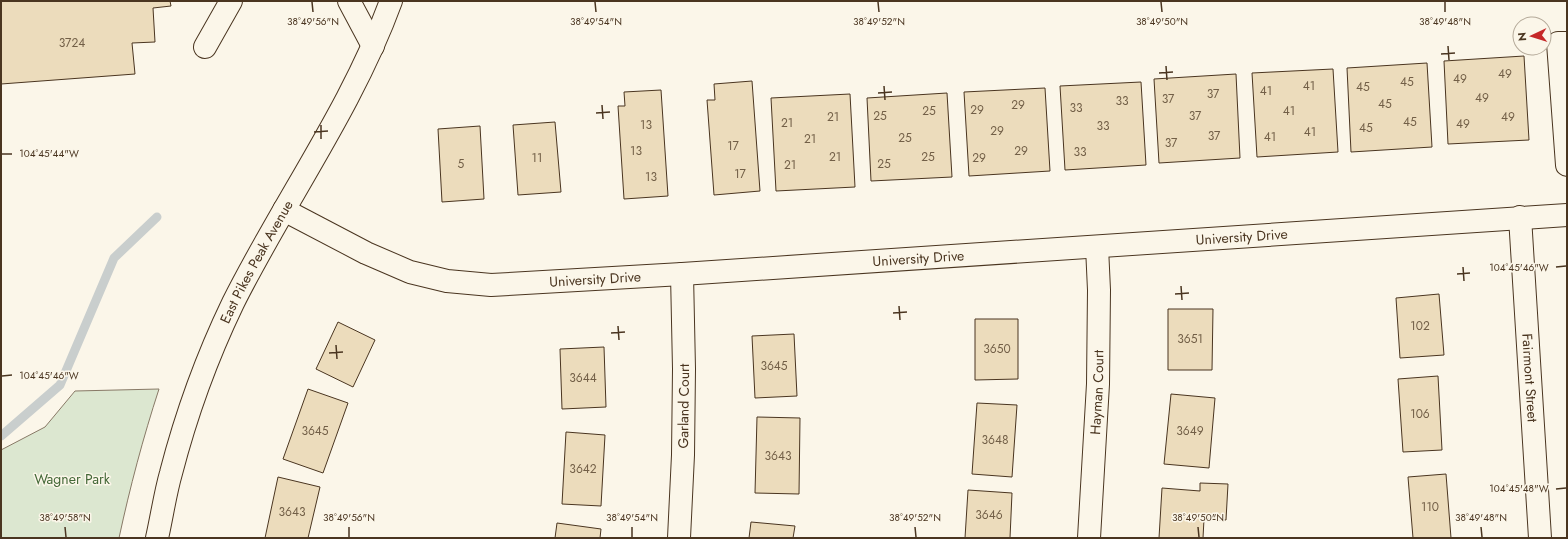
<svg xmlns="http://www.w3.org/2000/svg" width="1568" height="539" font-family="Jost,sans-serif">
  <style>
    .green { fill: #dce7d0; stroke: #887966 }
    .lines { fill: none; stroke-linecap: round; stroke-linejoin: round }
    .stream { stroke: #c9cecd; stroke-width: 9 }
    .building { fill: #ecdcbc; stroke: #4a3520 }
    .minor-casing { stroke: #4a3520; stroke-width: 24 }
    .major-casing { stroke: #4a3520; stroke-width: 24 }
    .minor { stroke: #fbf6e9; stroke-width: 22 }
    .major { stroke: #fbf6e9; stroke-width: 22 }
    .ticks { fill: none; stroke: #4a3520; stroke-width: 1.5 }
    .labels { text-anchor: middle; stroke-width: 3; stroke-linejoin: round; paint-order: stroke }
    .number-label { font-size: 12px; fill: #725f47 }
    .street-label { font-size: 14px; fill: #4a3520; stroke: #fbf6e9 }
    .park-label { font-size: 14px; fill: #436837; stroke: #fbf6e9 }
    .ticks-label { font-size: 10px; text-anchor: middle; fill: #4a3520; stroke: #fbf6e9; stroke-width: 3; stroke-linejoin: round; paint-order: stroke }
  </style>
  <rect width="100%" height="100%" fill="#fbf6e9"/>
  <!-- green -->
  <path class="green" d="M159,389C143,438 130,487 119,538H1V450L45,427L75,391Z"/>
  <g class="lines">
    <!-- stream -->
    <path class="stream" d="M1,436L60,385L114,258L157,217"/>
  </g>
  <!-- building -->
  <path class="building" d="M1,1H170L171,6L153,8L155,42L132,43L135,74L1,84Z
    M1524,56L1529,140L1448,144L1444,61Z
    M1427,63L1432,147L1351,152L1347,68Z
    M1333,69L1338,152L1257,157L1252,73Z
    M1236,74L1240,158L1159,163L1154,79Z
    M752,81L760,191L714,195L707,100H715L714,84Z
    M1141,82L1146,165L1065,170L1060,86Z
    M1045,88L1050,171L969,176L964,92Z
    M661,90L668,196L624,199L618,106H625L624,92Z
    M947,93L952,177L871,181L867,98Z
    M850,94L855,187L776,191L771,98Z
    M555,122L561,192L518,195L513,125Z
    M480,126L484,199L442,202L438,129Z
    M1439,294L1444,355L1400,358L1396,298Z
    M1168,309H1213L1212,370H1168Z
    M975,319H1018V379L975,380Z
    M338,322L375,340L353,387L316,369Z
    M794,334L797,396L755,398L752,336Z
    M604,347L606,407L562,409L560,349Z
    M1438,376L1442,450L1403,452L1398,379Z
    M308,389L348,403L323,473L283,459Z
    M1171,394L1215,398L1209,468L1164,464Z
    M977,403L1017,405L1012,477L972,474Z
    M757,417L800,418L799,494L755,493Z
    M566,432L605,435L601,506L562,504Z
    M1446,474L1451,538H1413L1408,477Z
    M278,477L320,487L308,538H265Z
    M1200,483L1228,484L1226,520L1204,519L1203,538H1159L1162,488L1200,491Z
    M968,490L1012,493L1010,538H965Z
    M751,522L795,526L793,538H749Z
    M557,523L601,529L600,538H555Z"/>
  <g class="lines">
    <!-- minor casing -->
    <g class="minor-casing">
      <g id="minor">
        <path d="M349,1L373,46"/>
        <path d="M1567,43H1558L1567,165"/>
        <path d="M205,47L231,1"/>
        <path id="s1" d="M284,210L366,253L410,272L447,281L491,285L682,274L1567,215"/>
        <path id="s2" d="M1520,217L1540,538"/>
        <path id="s3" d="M679,538L683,455L684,369L682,274"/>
        <path id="s4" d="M1089,538L1098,384L1099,290L1097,247"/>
      </g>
    </g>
    <!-- major casing -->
    <g class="major-casing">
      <g id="major">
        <path id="s5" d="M157,538C162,516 165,494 171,473C186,415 207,357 233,303C284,201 352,108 391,1"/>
      </g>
    </g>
    <!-- minor -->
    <use href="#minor" class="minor"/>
    <!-- major -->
    <use href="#major" class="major"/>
  </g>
  <!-- ticks -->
  <path class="ticks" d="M312,2L313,12M595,2L596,12M878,2L879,12M1161,2L1162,12M1445,2V12M1448,46L1449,60M1441,54L1455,53M1166,66L1167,80M1159,73L1173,72M884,86L885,100M878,93L892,92M602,105L603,119M596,113L610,112M321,125V139M314,132L328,131M2,154H12M1463,267L1464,281M1556,267L1566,266M1457,274L1470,273M1181,286L1182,300M1175,294L1189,293M899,306L900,320M893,313L907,312M618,326L619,340M611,333L625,332M336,345L337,359M329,353L343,352M2,376L12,375M1556,489L1566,488M65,527L66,537M349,527V537M632,527V537M915,527L916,537M1198,527L1199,537M1481,527L1482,537"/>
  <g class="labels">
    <!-- number labels -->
    <g class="number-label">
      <text x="72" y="47">3724</text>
      <text x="1505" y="78">49</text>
      <text x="1460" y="83">49</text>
      <text x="1407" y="86">45</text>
      <text x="1309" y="90">41</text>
      <text x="1363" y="91">45</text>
      <text x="1266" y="95">41</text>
      <text x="1213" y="98">37</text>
      <text x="1482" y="102">49</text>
      <text x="1168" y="103">37</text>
      <text x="1122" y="105">33</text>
      <text x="1385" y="108">45</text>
      <text x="1018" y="109">29</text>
      <text x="1076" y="112">33</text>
      <text x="977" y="114">29</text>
      <text x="929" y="115">25</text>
      <text x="1289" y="115">41</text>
      <text x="880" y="120">25</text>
      <text x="1195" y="120">37</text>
      <text x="833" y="121">21</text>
      <text x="1508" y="121">49</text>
      <text x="1410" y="126">45</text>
      <text x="787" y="127">21</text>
      <text x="1463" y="128">49</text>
      <text x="646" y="129">13</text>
      <text x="1103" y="130">33</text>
      <text x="1366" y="132">45</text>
      <text x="997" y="135">29</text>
      <text x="1310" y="136">41</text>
      <text x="1214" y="140">37</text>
      <text x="1270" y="141">41</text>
      <text x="905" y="142">25</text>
      <text x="810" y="143">21</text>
      <text x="1171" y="147">37</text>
      <text x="733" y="150">17</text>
      <text x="636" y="155">13</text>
      <text x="1021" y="155">29</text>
      <text x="1080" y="156">33</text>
      <text x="835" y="161">21</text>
      <text x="928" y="161">25</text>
      <text x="537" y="162">11</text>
      <text x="979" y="162">29</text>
      <text x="461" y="168">5</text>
      <text x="884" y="168">25</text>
      <text x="790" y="169">21</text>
      <text x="740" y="178">17</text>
      <text x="651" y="181">13</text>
      <text x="1420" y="330">102</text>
      <text x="1190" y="343">3651</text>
      <text x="997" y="353">3650</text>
      <text x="774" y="370">3645</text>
      <text x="583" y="382">3644</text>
      <text x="1420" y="418">106</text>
      <text x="315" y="435">3645</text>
      <text x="1190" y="435">3649</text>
      <text x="995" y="444">3648</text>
      <text x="778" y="460">3643</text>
      <text x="583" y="473">3642</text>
      <text x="1430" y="511">110</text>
      <text x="292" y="516">3643</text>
      <text x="989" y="519">3646</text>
    </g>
    <!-- street labels -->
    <g class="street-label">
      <text dy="5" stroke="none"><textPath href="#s1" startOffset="975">University Drive</textPath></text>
      <text dy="5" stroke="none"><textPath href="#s1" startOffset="651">University Drive</textPath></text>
      <text dy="5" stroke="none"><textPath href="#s5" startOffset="295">East Pikes Peak Avenue</textPath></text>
      <text dy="5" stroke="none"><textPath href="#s1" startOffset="327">University Drive</textPath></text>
      <text dy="5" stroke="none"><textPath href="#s2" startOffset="161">Fairmont Street</textPath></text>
      <text dy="5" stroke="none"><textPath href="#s4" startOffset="146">Hayman Court</textPath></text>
      <text dy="5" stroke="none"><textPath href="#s3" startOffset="132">Garland Court</textPath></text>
    </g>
    <!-- park labels -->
    <g class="park-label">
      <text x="72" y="484">Wagner Park</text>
    </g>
  </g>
  <g class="ticks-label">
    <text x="313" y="25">38°49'56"N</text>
    <text x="596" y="25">38°49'54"N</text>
    <text x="879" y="25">38°49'52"N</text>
    <text x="1162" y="25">38°49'50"N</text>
    <text x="1445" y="25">38°49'48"N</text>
    <text x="49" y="157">104°45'44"W</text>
    <text x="1519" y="271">104°45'46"W</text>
    <text x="49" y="379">104°45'46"W</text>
    <text x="1519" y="492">104°45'48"W</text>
    <text x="65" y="521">38°49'58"N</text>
    <text x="349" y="521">38°49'56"N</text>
    <text x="632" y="521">38°49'54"N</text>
    <text x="915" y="521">38°49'52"N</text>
    <text x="1198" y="521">38°49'50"N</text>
    <text x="1481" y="521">38°49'48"N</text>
  </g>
  <!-- border -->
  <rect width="1568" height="539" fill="none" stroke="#4a3520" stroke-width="4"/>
  <!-- north arrow -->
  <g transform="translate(1532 36) rotate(266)"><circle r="19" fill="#fbf6e9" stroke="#b4a999"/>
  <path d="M0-3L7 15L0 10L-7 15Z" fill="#c62828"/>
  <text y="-6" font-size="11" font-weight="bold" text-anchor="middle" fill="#4a3520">N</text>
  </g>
</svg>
